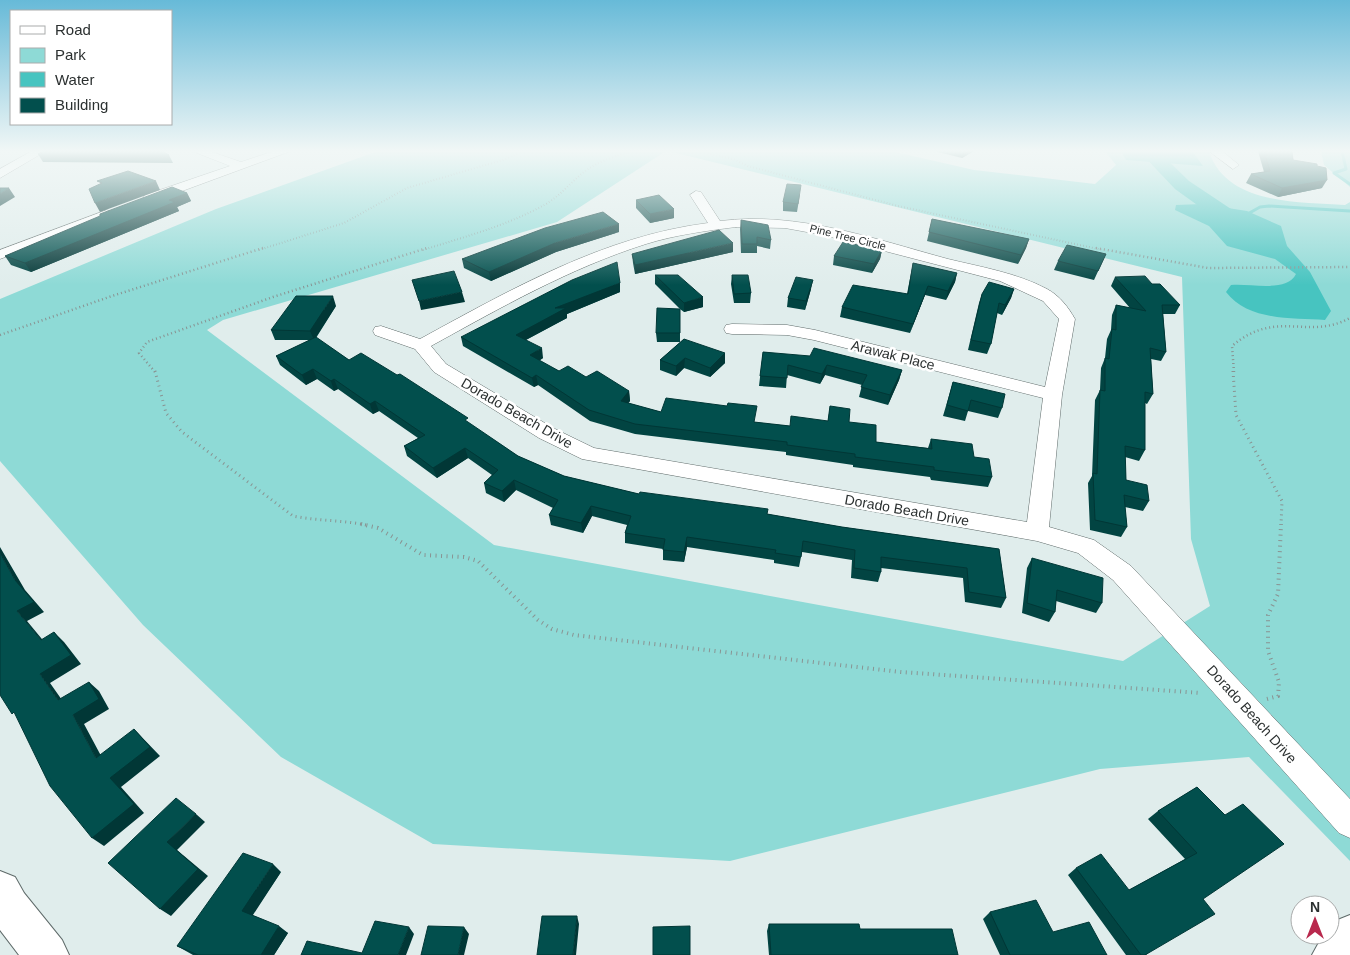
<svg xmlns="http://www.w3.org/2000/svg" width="1350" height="955" font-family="Arial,sans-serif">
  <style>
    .green { fill: #8edad6 }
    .water { fill: #47c4c0 }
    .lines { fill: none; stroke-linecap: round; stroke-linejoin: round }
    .stream { stroke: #47c4c0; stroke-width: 3 }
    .river { fill: #47c4c0; fill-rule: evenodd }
    .minor-casing { stroke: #5f6b6a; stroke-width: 1 }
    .tertiary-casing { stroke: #5f6b6a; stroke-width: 2 }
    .path-far3 { stroke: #899392; stroke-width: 2; stroke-dasharray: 0.5 2.5; stroke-linecap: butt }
    .path-far2 { stroke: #899392; stroke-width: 2.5; stroke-dasharray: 1 3; stroke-linecap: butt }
    .path-far1 { stroke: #899392; stroke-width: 3; stroke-dasharray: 1 4; stroke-linecap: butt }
    .path { stroke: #899392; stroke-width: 4; stroke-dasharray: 1 4.5; stroke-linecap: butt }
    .minor { fill: #fff; fill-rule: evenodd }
    .tertiary { fill: #fff; fill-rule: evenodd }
    .wall { fill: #024442 }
    .shaded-wall { fill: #013736 }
    .building { fill: #024f4d; stroke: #013736 }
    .labels { text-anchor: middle; stroke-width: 5; stroke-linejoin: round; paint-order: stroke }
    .far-street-label { font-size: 11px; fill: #2b3030; stroke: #fff }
    .street-label { font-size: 14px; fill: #2b3030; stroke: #fff }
  </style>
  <rect width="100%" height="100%" fill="#e0edec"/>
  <!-- green -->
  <path class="green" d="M378,151H666L557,222L223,320L207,330L494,545L1123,661L1210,606L1191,539L1182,277L668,151H891L974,170L1095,184L1116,165L1105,151H1209C1226,205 1298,202 1345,205L1350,202V861L1249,757L1100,769L730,861L433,844L281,757L143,625L0,461V299L216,209Z
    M1321,151H1350V187L1324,165Z"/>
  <!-- water -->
  <path class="water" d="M1121,151H1192L1203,166L1126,160Z
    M1202,204L1247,211L1281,226L1287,246L1310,272L1331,311L1325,320C1293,318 1248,321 1226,292L1231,285C1250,283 1287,293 1296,274L1275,259L1227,246L1209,226L1175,210L1176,205Z"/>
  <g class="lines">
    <!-- stream -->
    <path class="stream" d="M1342,151L1346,169L1334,173L1350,184
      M1244,216L1260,207L1269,206L1350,211"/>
    <!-- river -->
    <path class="river" d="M1139,151H1158L1189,181L1255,225L1258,230L1255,235L1247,237L1239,235L1175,189Z"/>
    <!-- minor casing -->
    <g class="minor-casing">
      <path id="minor" d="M32,151H46L0,178V169Z
        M192,151H209L241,162L274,151H291L155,201H145L143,198L145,195L230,166Z
        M1209,151H1222L1239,165L1233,169Z
        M696,191L701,192L720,221C798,211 874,239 948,259C981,267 1017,273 1047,289C1060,296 1068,307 1075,319L1062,395L1049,527L1094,540L1131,566L1350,799V838L1339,833L1113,580L1078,553L1037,541L582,459L539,438L434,372L415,349L375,335L373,331L375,327L381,326L420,339C510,290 604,236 708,223L690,195ZM736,227L785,228L823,235L1000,281L1043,301L1059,319L1045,387L815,330L787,325L732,324L726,325L724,329L726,333L732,334L787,335L814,340L1043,398L1027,522L594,448L553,428L446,364L431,346C500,308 570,268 646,244C675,235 705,231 736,227Z
        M107,210L114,214L112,217L0,259V250Z"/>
    </g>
    <!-- tertiary casing -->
    <g class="tertiary-casing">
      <path id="tertiary" d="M0,871L15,877L24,893L62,940L69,955H19L0,930Z
        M1350,915V955H1312L1323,935H1330V926L1335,921Z"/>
    </g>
    <!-- path-far3 -->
    <path class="path-far3" d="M696,151L733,159L748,166L898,206L1103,250
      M259,250L344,223L407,188L506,159L523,151
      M423,250C464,237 509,225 546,204C561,195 571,182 584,172C598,161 618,155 634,151"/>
    <!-- path-far2 -->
    <path class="path-far2" d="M1096,248L1208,268L1350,267
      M0,335L112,296L263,248
      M155,372L139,353L147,342L273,297L427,248
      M1234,372L1232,346C1277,308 1308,341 1350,318"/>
    <!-- path-far1 -->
    <path class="path-far1" d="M155,371L166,413L182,432L293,516C318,521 342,520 366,525
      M1233,371L1236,415L1282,501L1281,525"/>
    <!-- path -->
    <path class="path" d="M361,524L378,528L423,555L464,557L478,561L538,620L552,629L574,635L901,672L1201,693
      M1267,699L1278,696L1279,682L1268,651V615L1278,594L1281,524"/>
    <!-- minor -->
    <use href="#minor" class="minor"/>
    <!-- tertiary -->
    <use href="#tertiary" class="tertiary"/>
  </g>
  <!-- wall -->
  <path class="wall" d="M934,151H974L962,158Z
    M1258,151H1292L1293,160L1317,166L1322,188L1278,197L1246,183L1251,174L1264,172Z
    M38,154L169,155L173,163L43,162Z
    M187,193L191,201L177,207L179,211L31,272L11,265L5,256Z
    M800,194L797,212L783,211V202Z
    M636,200L674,218L650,223L636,208Z
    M932,219L1029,239L1026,248L1018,264L927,241Z
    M741,220L771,240L770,249L757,246V253H741L740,229Z
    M619,232L556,252L491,281L464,268L462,259Z
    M882,250L880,259L872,273L833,265L834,256Z
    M733,252L635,274L633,263L632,254Z
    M1106,254L1094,280L1054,270L1058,261Z
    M913,263L957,273L955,282L946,300L925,295L910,333L840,317L842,307L907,294Z
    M655,275L703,307L684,312L680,309V342H657L656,333L680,309L655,284Z
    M732,275L751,293L750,303H734L731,284Z
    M1115,277L1152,284L1180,305L1175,314H1163L1166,352L1161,361L1151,359L1153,394L1147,404L1145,403V450L1139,461L1125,457L1126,480L1149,501L1143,511L1125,507L1127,527L1121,537L1090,530L1088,483L1092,476L1095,400L1100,390L1101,368L1105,358L1107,339L1111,330L1112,315L1116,305L1130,308L1111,286Z
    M620,283V292L567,314V318L526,340L543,358L539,361L559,371L586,377L629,391L630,401L628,403L661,412L790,426L828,421L830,406L849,422L876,442L928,448L931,439L974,457L992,477L988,487L931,480L930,477L853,467V465L786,455V452L635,434L590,421L538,385L534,387L463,346L461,337Z
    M811,289L805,310L787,307L788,298Z
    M1014,289L1011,298L1002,315L997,313L991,344L987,354L968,350L979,303L982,294Z
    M336,306L316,338L349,360L469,424L518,456L564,476L639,494L767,514L842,527L999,549L1006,598L1001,608L965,602L963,578L881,568V572L878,582L851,578L852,560L802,552L799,567L774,563V560L687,547L684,562L663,560V549L625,543V533L627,525L592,516L583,533L551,525L549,515L553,508L516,490L504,502L486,493L484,483L492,475L468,458L437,478L407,456L404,446L418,438L379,411L373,414L338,389L334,391L317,379L306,385L280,365L276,356L310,340H275L271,330Z
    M684,339L725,363L710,377L684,368L676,376L660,370V360Z
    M763,352L902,370L899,380L888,405L859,397L862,385L825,375L820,384L787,375L786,388L759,386Z
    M953,382L1002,408L998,418L968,411L965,421L943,416Z
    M1032,558L1102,603L1096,613L1056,601L1055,612L1049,622L1022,613L1027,568Z
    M1197,787L1203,899L1146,955H1126L1068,875L1076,868L1129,890L1185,859L1148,819L1158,811Z
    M281,872L252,915L288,933L274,955H193L177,946Z
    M990,912L1107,955H1000L983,919Z
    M769,924L860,929L958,955H769L767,931Z"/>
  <!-- shaded-wall -->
  <path class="shaded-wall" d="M964,151H974L962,158Z
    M1327,180L1322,188L1278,197L1282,188Z
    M156,181L160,190L100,212L95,203Z
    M9,188L15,197L0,206V194Z
    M187,193L191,201L177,207L179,211L31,272L25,263L169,200Z
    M674,209V218L650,223V214Z
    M619,224V232L556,252L491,281L489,272L555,243Z
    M1029,239L1026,248L1018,264L1021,255Z
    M733,243V252L635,274V265Z
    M882,250L880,259L872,273L874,264Z
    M957,273L955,282L946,300L948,291Z
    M813,280L811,289L805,310L806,301Z
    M620,283V292L567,314V318L518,344L516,335L555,308Z
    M928,286L925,295L910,333L913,324Z
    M1014,289L1011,298L1002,315L1005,305Z
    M462,292L465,302L421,310L419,301Z
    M333,296L336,306L314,340L310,331Z
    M703,297V307L684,312V303Z
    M542,348L543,358L531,365L530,355Z
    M725,353V363L710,377V368Z
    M685,358L684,368L676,376V366Z
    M827,365L825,375L820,384L822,374Z
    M313,369L317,379L306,385L302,375Z
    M902,370L899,380L888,405L890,395Z
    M536,375L538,385L534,387L532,378Z
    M334,379L338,389L334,391L331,381Z
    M629,391L630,401L622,411L621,401Z
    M375,401L379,411L373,414L370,404Z
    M465,448L468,458L437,478L433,468Z
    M514,480L516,490L504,502L502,491Z
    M591,506L592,516L583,533L581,523Z
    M687,537V547L684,562V552Z
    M0,547L25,590L44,612L27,621L51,650L41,640L17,611L15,580L0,553Z
    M54,632L64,642L81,664L50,683L69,710L58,700L40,674Z
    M89,682L99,691L109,709L84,724L107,767L96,758L73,715Z
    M134,729L160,756L121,787L144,813L104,846L92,838L110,778Z
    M196,814L205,822L177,850L208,876L171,916L160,909L167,842Z
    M273,864L281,872L251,918L242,911Z
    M577,916L579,924L576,955H573Z
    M279,926L288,933L274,955H261Z
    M409,927L414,934L406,955H398Z
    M464,927L469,934L464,955H458Z"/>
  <!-- building -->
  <path class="building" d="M43,151H162L169,155L38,154Z
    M1264,151H1292L1293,160L1317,164V166L1326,168L1327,180L1282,188L1251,174L1270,171Z
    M128,171L156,181L95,203L89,189L102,183L97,181Z
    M787,184L801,185L798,204L783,202Z
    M172,187L187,193L169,200L175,202L25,263L5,256L100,216V214Z
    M0,188H9L0,194Z
    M659,195L674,209L650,214L636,200Z
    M603,212L619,224L555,243L489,272L462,259L545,228Z
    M932,219L1029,239L1021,255L929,232Z
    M741,220L768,225L771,240L757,237V244H742Z
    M719,230L733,243L635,265L632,254Z
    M843,242L882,250L874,264L834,256Z
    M1067,245L1106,254L1098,271L1058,261Z
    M617,262L620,283L555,308H566L516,335L542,348L530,355L559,371L568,366L586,377L597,371L629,391L621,401L661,412L666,398L727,406L728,403L757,406L754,422L790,426L791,416L828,421L830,406L850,409L849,422L876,425V442L932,449L931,439L972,444L974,457L989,459L992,477L934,470V467L855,457V454L787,445V442L635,424L589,410L536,375L532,378L461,337L572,280Z
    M913,263L957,273L948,291L928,286L913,324L842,307L853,285L908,294Z
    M454,271L462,292L419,301L412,280Z
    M655,275H678L703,297L684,303Z
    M732,275H748L751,293L734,294Z
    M1145,276L1152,284H1160L1180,305H1162L1166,352L1150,348L1153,394L1145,392V450L1125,446L1126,480L1147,485L1149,501L1124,495L1127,527L1095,520L1093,473L1097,474L1100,390L1105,391V358L1109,359L1112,329L1116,330V305L1146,311L1115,277Z
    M796,277L813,280L806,301L788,298Z
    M989,282L1014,289L1005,305L999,303L991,344L971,340L982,294Z
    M296,296H333L310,331L271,330Z
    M657,308L680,309V333H656Z
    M316,337L349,360L361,353L397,375L400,374L468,418L465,420L518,456L564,476L639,494L640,492L768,509L767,514L842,527L999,549L1006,598L969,592L967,568L881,557V572L854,568L855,550L803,541L801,557L775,553L776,550L687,537L684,552L663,550L665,539L625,533L631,516L591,506L581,523L549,515L558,500L514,480L502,491L484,483L498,470L465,448L433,468L404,446L425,435L375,401L370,404L334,379L331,381L313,369L302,375L276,356Z
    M684,339L725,353L710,368L685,358L676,366L660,360Z
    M814,348L902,370L890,395L861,387L867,375L827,365L822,374L788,365L787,378L760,376L763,352L810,356Z
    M953,382L1005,394L1002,408L971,400L968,411L947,405Z
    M0,553L15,580L34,602L17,611L41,640L54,632L71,655L40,674L58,700L89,682L99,699L73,715L96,758L134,729L150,747L110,778L134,804L92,838L50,786L14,712L12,714L0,695Z
    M1032,558L1103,578L1102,603L1057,590L1055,612L1027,603Z
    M1197,787L1225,815L1243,804L1284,844L1203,899L1215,914L1145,955H1141L1076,868L1101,854L1129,890L1197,853L1158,811Z
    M176,798L196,814L167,842L198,869L160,909L108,863Z
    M243,853L273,864L242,911L279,926L261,955H198L177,946Z
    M1036,900L1053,932L1089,922L1107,955H1010L990,912Z
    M542,916H577L573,955H537Z
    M375,921L409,927L398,955H301L307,941L362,953Z
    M769,924H859L860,929H952L958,955H771Z
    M428,926L464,927L458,955H421Z
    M690,926V955H653V927Z"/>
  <!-- sky -->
  <linearGradient id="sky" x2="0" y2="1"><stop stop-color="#67bad8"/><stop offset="0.53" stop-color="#f1f7f6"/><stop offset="1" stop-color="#f1f7f6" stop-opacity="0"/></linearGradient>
  <rect width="1350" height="285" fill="url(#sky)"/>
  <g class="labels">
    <!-- far-street labels -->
    <g class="far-street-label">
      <text transform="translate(848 237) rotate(14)" y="4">Pine Tree Circle</text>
    </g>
    <!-- street labels -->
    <g class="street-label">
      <text transform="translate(893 355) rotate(14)" y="5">Arawak Place</text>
      <text transform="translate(517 413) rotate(30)" y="5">Dorado Beach Drive</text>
      <text transform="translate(907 510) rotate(10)" y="5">Dorado Beach Drive</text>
      <text transform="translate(1252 714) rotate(48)" y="5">Dorado Beach Drive</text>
    </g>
  </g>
  <!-- legend -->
  <rect x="10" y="10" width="162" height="115" fill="#ffffff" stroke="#aaacac"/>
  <rect x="20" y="26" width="25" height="8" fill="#ffffff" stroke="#aaacac"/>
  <text x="55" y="35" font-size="15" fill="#2b3030">Road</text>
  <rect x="20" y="48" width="25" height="15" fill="#8edad6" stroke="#aaacac"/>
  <text x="55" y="60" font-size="15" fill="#2b3030">Park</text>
  <rect x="20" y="72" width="25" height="15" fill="#47c4c0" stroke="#aaacac"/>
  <text x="55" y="85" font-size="15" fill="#2b3030">Water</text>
  <rect x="20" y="98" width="25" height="15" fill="#024f4d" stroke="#aaacac"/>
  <text x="55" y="110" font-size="15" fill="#2b3030">Building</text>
  <!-- north arrow -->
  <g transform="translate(1315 920)"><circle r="24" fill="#ffffff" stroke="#aaacac"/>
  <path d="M0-4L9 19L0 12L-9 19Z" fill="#b9284d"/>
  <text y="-8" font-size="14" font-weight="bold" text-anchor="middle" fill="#2b3030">N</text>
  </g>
</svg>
